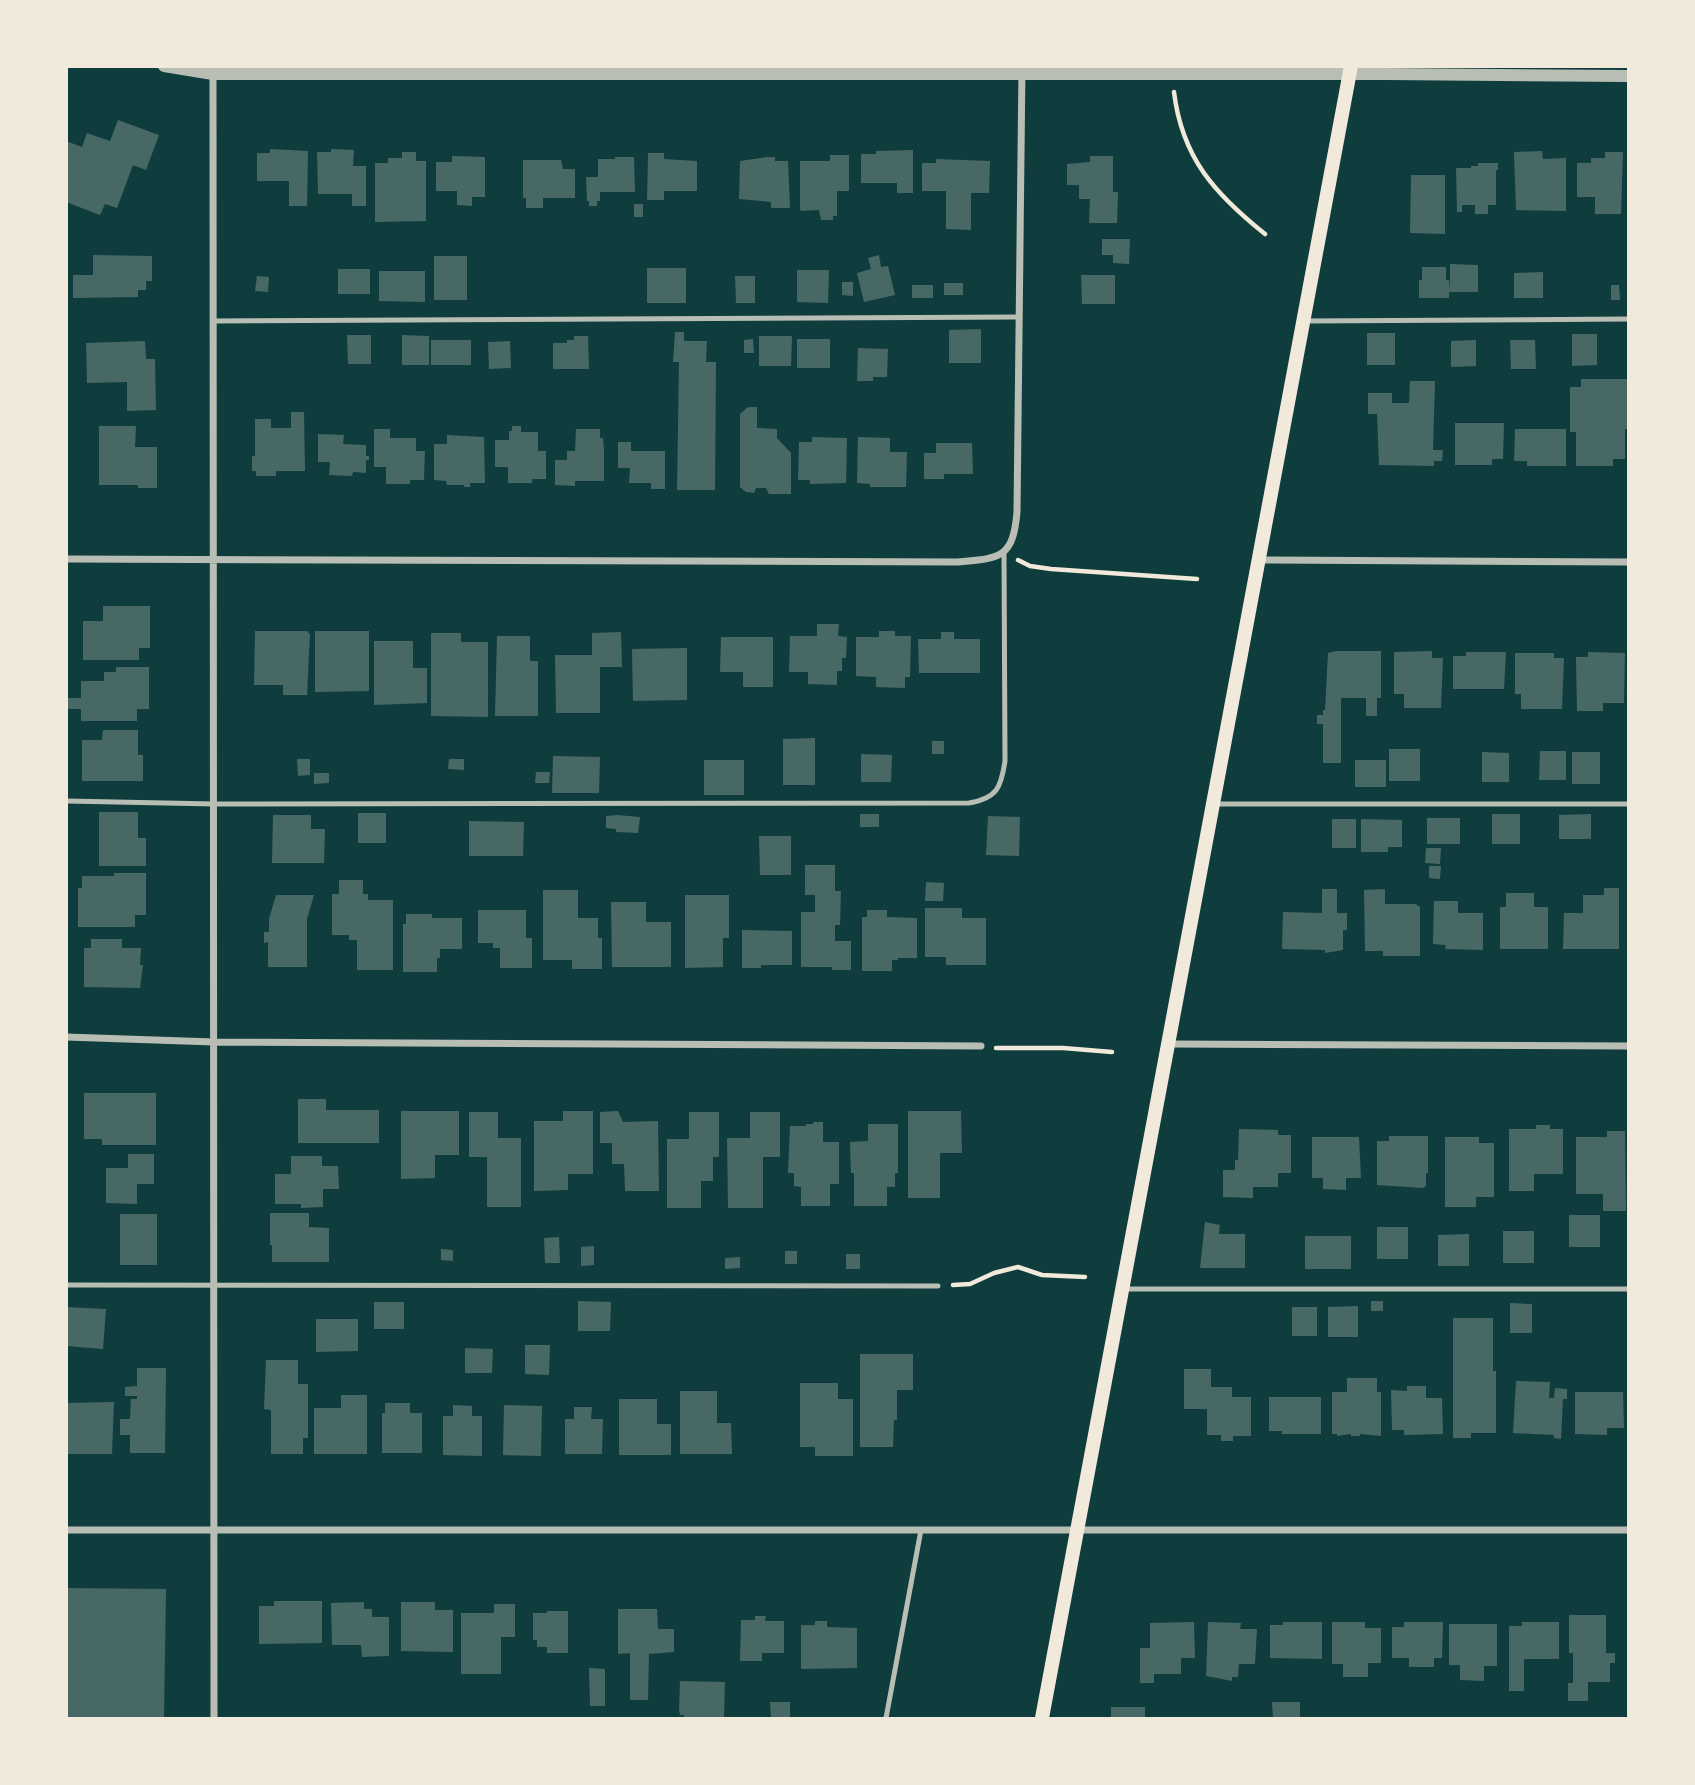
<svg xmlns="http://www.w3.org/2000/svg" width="1695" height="1785" font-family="Arial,sans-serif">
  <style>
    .building { fill: #486865 }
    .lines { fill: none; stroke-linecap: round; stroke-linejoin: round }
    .path { stroke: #f1e9da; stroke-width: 4.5 }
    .service { stroke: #b8beb3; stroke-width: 5 }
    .minor { stroke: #b8beb3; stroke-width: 7 }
    .tertiary { stroke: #b8beb3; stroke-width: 12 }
    .secondary { stroke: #f1e9da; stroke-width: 14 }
  </style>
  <rect width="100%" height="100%" fill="#0f3d3e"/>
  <!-- building -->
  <path class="building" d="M118,120L159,135L146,170L133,165L117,208L105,204L100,215L66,202V141L82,147L87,133L110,141Z
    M270,149L308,151L307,206H289V181H257V153H270Z
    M331,149L354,150L353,166H366V206H352V194H318L317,152H331Z
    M913,150V193H897V183H861V154H876V151Z
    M1542,151L1543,159L1566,158V211L1516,210L1514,152Z
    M402,152H416V161H426V221L375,222V163H388V158H402Z
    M1605,152H1623L1621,214H1595V197H1577V163H1591V158H1605Z
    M648,153H664V159L697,161V191H664V200H647Z
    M830,155H849V191H837V216H833V220H821L819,210L801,211L800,209V161H830Z
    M452,156L485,157V197H472V206L457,205V191H436V162H452Z
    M1090,156H1113V192H1118L1117,223H1089L1090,199H1079V185H1067V164L1090,162Z
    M615,157H634L635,192H600V201H597V206H589V201H587L586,177H598V159H615Z
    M767,157H775V161H788L790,208H771V202L739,199L740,161Z
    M936,159L990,161L989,193H971V230L946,229V191H922V163H936Z
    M523,160H561L563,169H575V198H543V208H526V198H523Z
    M1478,163H1498V170H1496V205H1488V214H1475V205H1462V212H1457L1456,168H1471V166H1478Z
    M1411,175H1445V234L1410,233Z
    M634,204H643V217H634Z
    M1102,239H1130L1129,264L1113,263V255H1102Z
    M93,255L152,256V281H146V290H138V297L73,298V275H93Z
    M879,255L881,267L888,266L895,295L864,302L857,273L871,269L868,258Z
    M434,256H467V300H434Z
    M1450,264L1478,265V292H1449V298H1419V280H1422V267H1446V280H1449L1450,289Z
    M647,268H686V303H647Z
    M338,269H370V294H338Z
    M797,270H829L828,303L797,302Z
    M379,271H425V302L379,301Z
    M1543,272V298H1514V273Z
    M1081,275H1115V304H1082Z
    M257,276L269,277L268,292L255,291Z
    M735,276H755V303H736Z
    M842,282H853V296L842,295Z
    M944,283H963V295H944Z
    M912,285H933V298H912Z
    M1611,285H1619L1620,300H1611Z
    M981,329V363H949V330Z
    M675,332H684V341H707L706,362H716L715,490H677L679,362H673Z
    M1367,333H1395V365H1367Z
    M1572,334H1597V365L1572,366Z
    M347,335H371V364H348Z
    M402,335L429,336V365H402Z
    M574,336H588L589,369H553V343H567V340H574Z
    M759,336H792L791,366H759Z
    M753,339L754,353H744V340Z
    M797,339H830V368H797Z
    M431,340H471V365H431Z
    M1474,340H1476V366L1451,367V341Z
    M1510,340H1535L1536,369H1511Z
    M145,341L146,359H155L156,410L127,411V382L87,383L86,343Z
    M510,341L511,368L489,369L488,342Z
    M858,348L888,349L887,377H873V381H857Z
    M1581,379H1628V429H1625V459H1613V466H1576V432H1570V387H1581Z
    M1410,381H1435L1433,450H1443L1442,461H1434V466L1379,465L1377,414H1368V393H1392V403H1409Z
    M748,407H757V428L777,429V438L791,453V494H769L766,488H756L754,493L746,492L740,487V414Z
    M291,412H304L305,471H276V476H256V471H252V456H255V419H271V428H291Z
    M1455,423H1504L1503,459H1492V465H1455Z
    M99,426H136L135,447H157V488H138V485H99Z
    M512,426H521V432H538V451H546V479H532V483H508V467H495V440H509V431H512Z
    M374,429H390V438H416V451H425L424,480H410V484H386V467H374Z
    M576,429H600V438H603L604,451V481H575V486L555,485V460H567V451H575Z
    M1515,429H1566V466H1527V461H1514Z
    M318,434L344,435L343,444L366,445V456H369V460H366V473L353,472L352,476L329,475L330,462H318Z
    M447,435L484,437L485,483H470V487H464V485H447L446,481L434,480V444H447Z
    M812,437L847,438L846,483L810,484V480H798L799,442H812Z
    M858,437L890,438V452H907L906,487H870V484L857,483Z
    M618,442H631V451H665V489H651V483H629L630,468H618Z
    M936,443H972L973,474H944V479H924V453H936Z
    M103,606H150V648H139V660H83V621H103Z
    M817,624H839L838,636L847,637L846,658H842V671H837V685L808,684V672H789L790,636H817Z
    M255,631H307L310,634L307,695H283V685H254Z
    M315,631H369V691L315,692Z
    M879,631H895V636H911L910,677H905V688L876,687V677L856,676V637H879Z
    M621,632L622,667H600V713H556L555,655H592V633Z
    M941,632H954V639H980V673H919L918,639H941Z
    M431,633H461V642H488V717L431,716Z
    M497,636H530V661H538V716H495Z
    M721,637H773V687H743V672H720Z
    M374,641H413V668H427V703L374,705Z
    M687,648V700L633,701L632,649Z
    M1336,651H1381V698H1377V716H1366V698H1341V763H1323V724H1317V715H1323V710H1325L1328,653Z
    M1432,651V658H1443L1441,708H1404V694H1394V652Z
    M1466,652H1506L1504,689H1453V656H1466Z
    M1588,652L1625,653L1624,703H1603V711H1577L1576,657H1588Z
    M1515,653H1554V658H1564L1562,709H1521V694H1515Z
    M116,667H149V709H137V721H81V709H68V698H81V681H104V672H116Z
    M103,730H138V755H143V781H82V740H102Z
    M815,738V785H783V739Z
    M932,741H944V754H932Z
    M1389,749H1420V781H1389Z
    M1540,751H1566V780H1539Z
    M1482,752L1509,753V782H1482Z
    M1572,752H1600V784H1572Z
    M861,754L892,755L891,782H861Z
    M553,756L600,757L599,793H552Z
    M297,759H310V775L298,776Z
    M449,759H464V770L448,769Z
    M704,760H744V795H704Z
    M1355,760H1386V787H1355Z
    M536,772H550L549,783H535Z
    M314,773H329V783L314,784Z
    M99,812H138V838H146V866H99Z
    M358,813H386V843H358Z
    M860,814H879V827H860Z
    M1492,814H1520V844H1492Z
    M1591,814V839H1559V815Z
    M273,815H311V829H325L324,863H272Z
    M617,815L640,817L638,833L616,832V829L606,828V816Z
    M988,816L1020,817L1019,856L986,855Z
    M1427,818H1460V844H1427Z
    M1332,819H1356V848H1332Z
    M1361,819L1402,820V847H1388V852H1361Z
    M469,821L524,822L523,856H469Z
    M759,836H791V875H760Z
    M1426,848H1441L1440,864L1425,863Z
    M805,865H835V891H841L840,925H835V941H851V970H832V967H801V912H815V895H805Z
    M1429,866H1441L1440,879L1429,878Z
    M114,873H146V915H135V927H78V888H82V876H114Z
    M339,880H363V894H368V900H393V970H357V940H349V935H332V894H339Z
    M926,882L944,883L943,901H925Z
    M1604,888H1619V949H1563L1564,913H1583V895H1604Z
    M1322,889H1337V913H1347V930H1343V950L1325,953V950L1282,949L1283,912L1322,913Z
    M1385,889V904H1415L1420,907V956H1383V951H1365L1364,890Z
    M543,890H578V918H598V938H602V969H572V960H543Z
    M1506,893H1534V907H1548V949H1500V907H1506Z
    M276,895H314L307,919V967H268V942L264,943V932H269V919Z
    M685,895H729V938H723V967L685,968Z
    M1434,901H1458V913H1483V950L1445,949L1446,945L1433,944Z
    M611,902H646V922H671V967H612Z
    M925,908H962V918H986V965H946V957H925Z
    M478,910H526V938H532V968H500V948H493V943H478Z
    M867,910H887V917L917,918V958H898V960H892V971H862V917H867Z
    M406,914H432V918H462V949H440V958H437V972H403V924H406Z
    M742,930L792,931V965H761V968H742Z
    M91,939H122V948H141L140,965H143L140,988L84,987V948H91Z
    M84,1093H156V1145H102V1139H84Z
    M298,1099H326V1110H379V1143H298Z
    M401,1111H459V1155H435V1178L401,1179Z
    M563,1111H593V1174H568V1190L534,1191V1121H563Z
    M618,1111L623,1122L658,1121L659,1191H625L624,1164H612V1143H600V1112Z
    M908,1111H961L962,1153H940V1198H908Z
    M469,1112H498V1138H521V1207H487V1157H469Z
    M689,1112H719V1157H713V1181H701V1208H667V1139H689Z
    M750,1112H780V1157H763V1208H728L727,1138H750Z
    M813,1122H823V1142H839V1184H830V1206H801V1187L794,1186V1173H788L790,1126H806V1124H813Z
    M868,1124H898V1173H895V1187H887V1206H854V1173H851L850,1142L868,1141Z
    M1536,1125H1550V1129H1563V1174H1534V1191H1509V1129H1536Z
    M1239,1129L1278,1130V1135H1291V1173H1278V1187H1253V1198L1223,1197V1170H1235V1160H1238Z
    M1607,1131H1625L1626,1211H1603V1194H1576V1137H1607Z
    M1389,1136H1428V1173H1426V1186L1423,1188L1377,1185V1141H1389Z
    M1312,1137H1359L1361,1178H1346V1190L1323,1189V1178H1312Z
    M1445,1137H1479V1143H1494V1197H1476V1207H1445Z
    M128,1154H154V1184H137V1204L106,1203V1168H128Z
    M291,1156H322V1166H338L339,1189H323V1207L301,1208V1204H275V1174H291Z
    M270,1213H309V1227L329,1228V1262H272V1245H270Z
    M120,1214H157V1265H120Z
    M1569,1215H1600V1247H1569Z
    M1205,1222L1220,1225L1219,1234H1245V1268H1200Z
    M1377,1227H1408V1259H1377Z
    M1503,1231H1534V1263H1503Z
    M1469,1234V1266H1438V1235Z
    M1305,1236H1351V1269H1305Z
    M559,1237L560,1263H545L544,1238Z
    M594,1246V1265L581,1266V1247Z
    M441,1249L453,1250V1261L441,1260Z
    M785,1251H797V1264H785Z
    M846,1254H860V1269H846Z
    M740,1257V1268L725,1269V1258Z
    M578,1301L611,1302L610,1331H578Z
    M1371,1301H1383V1311H1371Z
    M374,1302H404V1329H374Z
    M1510,1303L1532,1304V1333H1510Z
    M1358,1306V1337H1328V1307Z
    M66,1307L106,1309L103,1349L66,1346Z
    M1292,1307H1317V1336H1292Z
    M1453,1318H1493V1371H1496V1433H1471V1438H1453Z
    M316,1319H358V1351L316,1352Z
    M525,1345H550L549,1375L525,1374Z
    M465,1348L493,1349L492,1373H465Z
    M860,1354H913V1390H897V1420H894L893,1447H860Z
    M266,1360H298V1384H308V1438H303V1454H271V1410L264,1409Z
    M137,1368H166L165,1453H130V1435H120V1419H130L131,1399H137V1396H125V1387L137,1386Z
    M1184,1369H1211V1387H1232V1397H1251V1436H1233V1441H1221V1435H1207V1409H1184Z
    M1347,1378H1377V1392H1381V1436L1360,1434V1436H1351V1434L1337,1436V1434H1332V1392H1347Z
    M1516,1381L1550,1382L1549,1398H1554L1555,1388L1567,1389V1399H1563L1561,1439L1554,1438V1435L1513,1433Z
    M800,1383H838V1399H853V1456H815V1447H800Z
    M1407,1386H1426V1398H1442L1443,1434L1404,1435V1430H1392L1391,1390L1407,1391Z
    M680,1391H717V1423H731L732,1454H680Z
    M1575,1392H1623L1624,1428H1607V1435L1575,1434Z
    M341,1395H367V1454H314V1408H341Z
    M1269,1397H1321V1434H1282V1431H1269Z
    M619,1399H657V1424H671V1455H619Z
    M114,1402L112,1454H66V1403Z
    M385,1403H410V1413H422V1453H382V1413H385Z
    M453,1405L472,1406V1416H482V1456L443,1455V1416H453Z
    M504,1405L542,1406L541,1456L503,1455Z
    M574,1407H592L591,1419H603L602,1454H565V1419H574Z
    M66,1588L166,1589L164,1718H66Z
    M274,1601H322V1643L259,1644V1606H274Z
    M364,1602V1609H372V1617H389V1656L362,1657L361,1645H332L331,1603Z
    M401,1602H435V1610H453V1652L401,1651Z
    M494,1604H515V1637H501V1674H461V1613H494Z
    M618,1609H657L658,1629H674V1652L649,1654L648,1700H630V1653L618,1654Z
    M547,1611H568V1653H547V1647H537V1640H533V1613H547Z
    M1569,1615H1606V1653H1615V1663H1610V1682H1588V1701H1568V1683H1573V1653H1569Z
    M755,1616H766L765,1621H784V1653H762V1661H740L741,1620H755Z
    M815,1621H827V1627L857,1628V1668L801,1669V1625H815Z
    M1194,1622L1195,1658H1181V1674H1154V1683H1140V1648H1150V1623Z
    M1208,1622L1241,1623L1240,1629H1257L1255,1664H1239L1238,1677H1232V1681L1206,1676Z
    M1283,1622H1322V1659L1270,1658V1625H1283Z
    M1332,1622H1365V1628H1381V1663H1368V1677H1343V1664H1332Z
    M1404,1622H1443L1442,1658H1434V1667H1409V1658H1392V1627H1404Z
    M1522,1622H1559V1659H1524V1691H1509V1626H1522Z
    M1449,1624H1497V1666H1484V1681L1460,1680V1665H1449Z
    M589,1668L605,1669V1706H590Z
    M680,1681L725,1682L724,1718H684V1715H680L679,1709Z
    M770,1702H790V1718H771Z
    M1272,1702H1300V1718H1273Z
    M1111,1707H1145V1718H1111Z"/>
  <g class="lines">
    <!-- path -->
    <path class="path" d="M1174,92C1182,158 1215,194 1265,234
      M1018,560L1030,566L1051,569L1197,579
      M996,1048H1063L1112,1052
      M953,1285L970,1284L994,1273L1018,1267L1042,1275L1085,1277"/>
    <!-- service -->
    <path class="service" d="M214,321L1019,317
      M1306,321L1628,319
      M66,801L215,804L969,803C997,798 1001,788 1005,761L1004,554
      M1215,804H1628
      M66,1285L938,1286
      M1124,1289H1628
      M886,1718L921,1530"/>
    <!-- minor -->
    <path class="minor" d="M213,66L214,1718
      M66,559L958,562C1000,558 1013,559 1017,512L1022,66
      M1259,560L1628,562
      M66,1037L214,1042L981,1046
      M1170,1044L1628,1046
      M66,1530H1628"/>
    <!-- tertiary -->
    <path class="tertiary" d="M164,66L213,74H1388L1628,76"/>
    <!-- secondary -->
    <path class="secondary" d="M1042,1718L1351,66"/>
  </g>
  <!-- border -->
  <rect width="1695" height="1785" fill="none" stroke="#f1e9da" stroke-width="136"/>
</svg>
